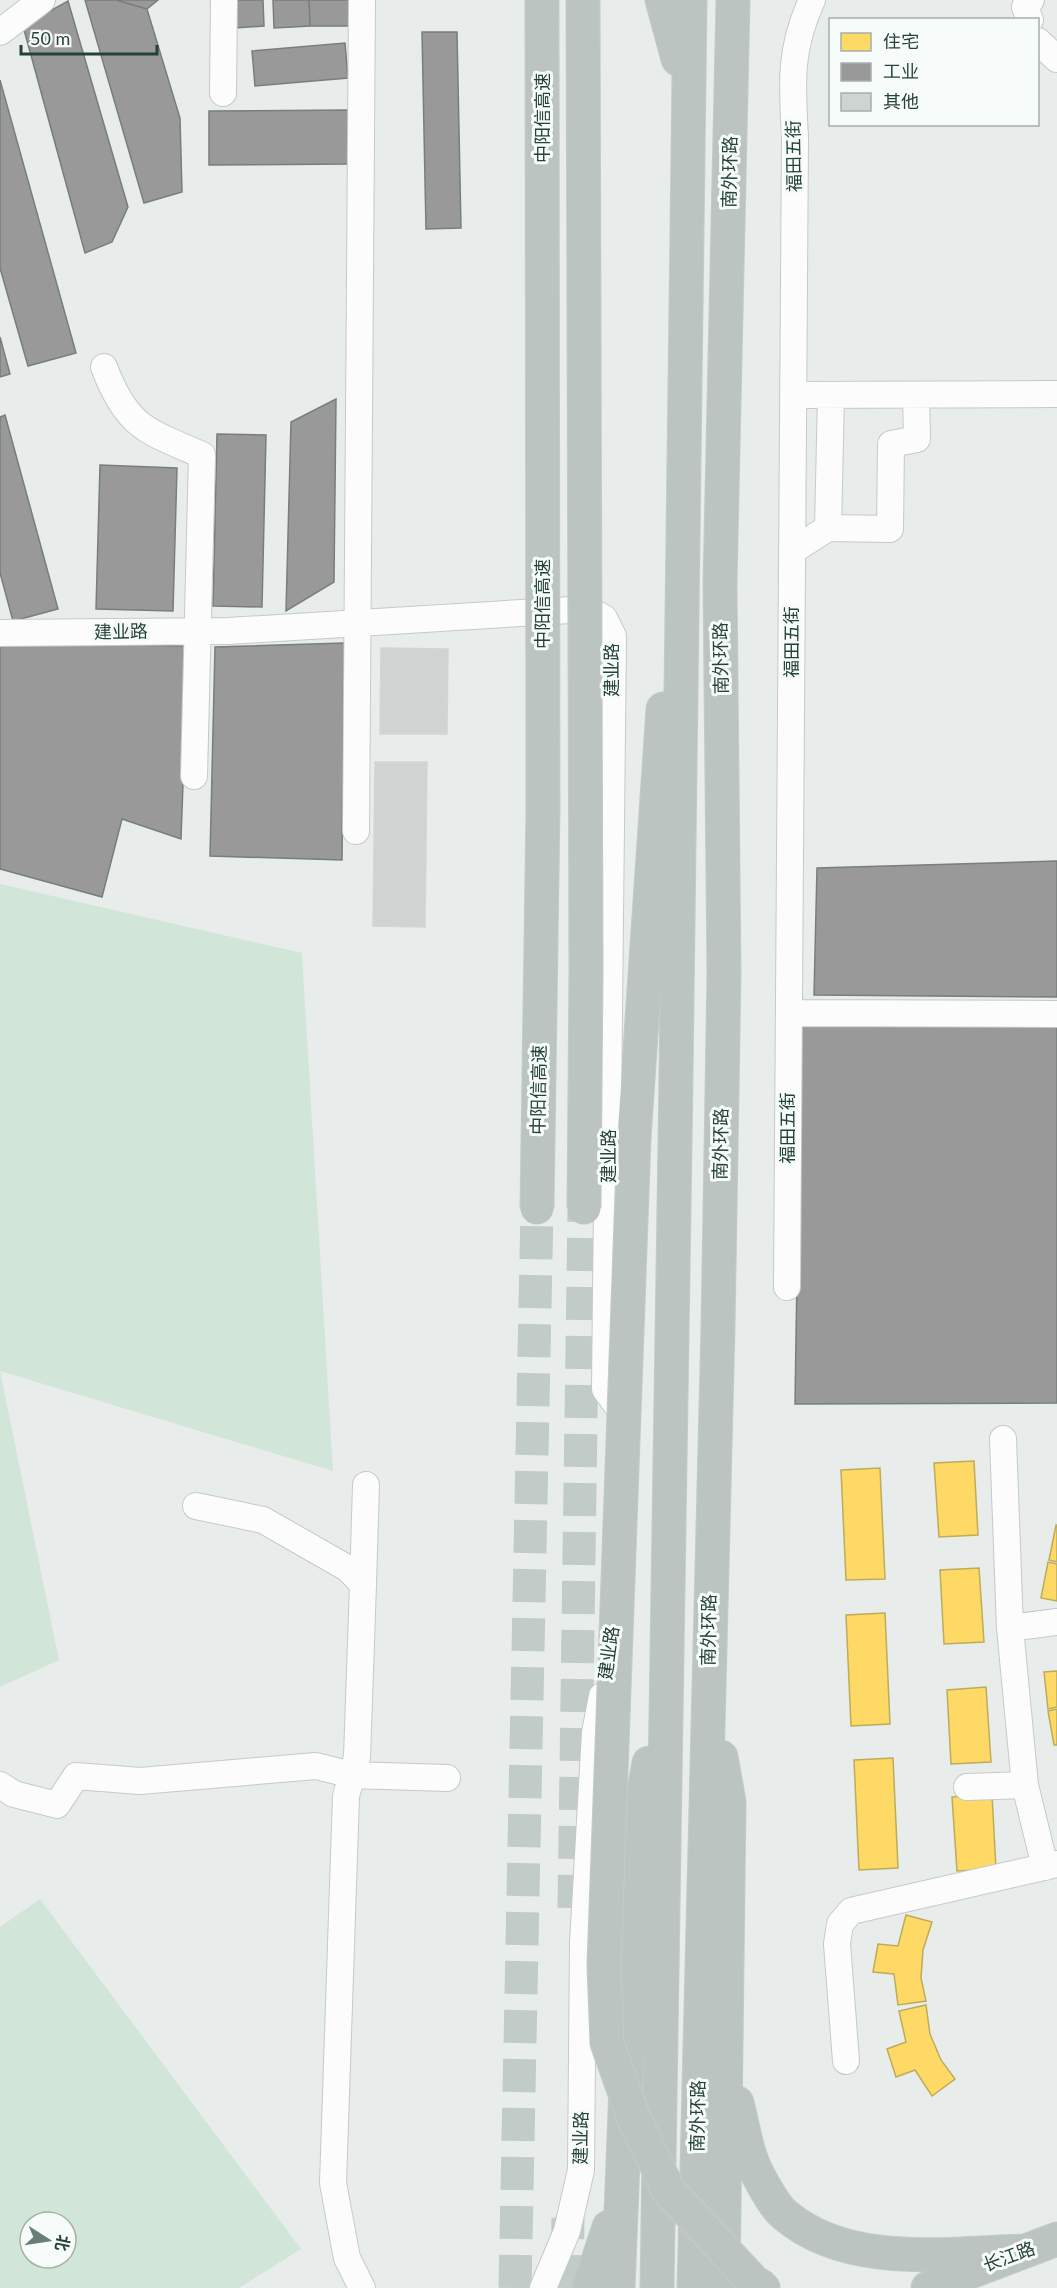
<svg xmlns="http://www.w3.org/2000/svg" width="1057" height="2288" font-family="Lato,'Noto Sans SC',sans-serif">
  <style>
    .green { fill: #d1e6d8; fill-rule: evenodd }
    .homes { fill: #ffd966; stroke: #bdac59; stroke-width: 1.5 }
    .industry { fill: #999; stroke: #767f7c; stroke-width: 1.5 }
    .building { fill: #cfd4d2; stroke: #d1d6d4; stroke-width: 1.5 }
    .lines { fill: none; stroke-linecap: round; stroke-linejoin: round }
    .highway-tunnel { stroke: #c1cbc8; stroke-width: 33; stroke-dasharray: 33 16; stroke-linecap: butt }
    .minor-casing { stroke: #c5cac8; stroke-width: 28 }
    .highway-casing { stroke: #c3ccc9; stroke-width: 35 }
    .minor { stroke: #fcfcfc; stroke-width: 26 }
    .highway { stroke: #bcc4c2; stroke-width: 33 }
    .highway-bridge-casing { stroke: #c3ccc9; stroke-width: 35; stroke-linecap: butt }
    .highway-bridge { stroke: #bcc4c2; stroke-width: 33 }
    .labels { text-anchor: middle; stroke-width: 6; stroke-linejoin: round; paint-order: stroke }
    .street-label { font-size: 18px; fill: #24423a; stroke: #f7fbf9 }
  </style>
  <rect width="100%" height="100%" fill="#e8edeb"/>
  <!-- green -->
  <path class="green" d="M0,884L302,953L333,1471L0,1371L59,1660L0,1687Z
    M40,1899L301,2249L239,2288H0V1927ZM30,2222H66V2258H30Z"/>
  <!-- homes -->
  <path class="homes" d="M974,1461L978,1535L939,1537L934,1463Z
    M880,1468L885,1579L846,1580L841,1470Z
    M1056,1525H1057V1562L1049,1560Z
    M1048,1562L1057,1564V1601L1041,1598Z
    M979,1568L984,1642L944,1644L940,1570Z
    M885,1613L890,1724L851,1726L846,1615Z
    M1057,1671V1707L1048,1709L1044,1672Z
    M986,1687L991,1762L951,1764L947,1690Z
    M1057,1709V1745H1054L1048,1711Z
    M893,1758L898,1868L859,1870L854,1760Z
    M992,1794L996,1869L957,1871L952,1797Z
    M906,1915L932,1922L923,1950L921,1978L926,2001L898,2005L894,1974L873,1972L878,1944L898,1946Z
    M926,2005L930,2034L941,2060L955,2079L932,2096L915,2070L896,2077L887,2049L906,2042L899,2011Z"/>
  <!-- industry -->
  <path class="industry" d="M85,0H116L147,9L180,118L182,192L144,203Z
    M116,0H158L147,9Z
    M233,0H263L264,26L235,28Z
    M273,0H309L310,26L274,28Z
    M309,0H352L353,26H310Z
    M68,1L128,207L112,242L85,253L23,26Z
    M422,32H457L461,228L426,229Z
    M345,43L348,78L255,86L252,51Z
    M0,80L76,353L28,366L0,268Z
    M351,110V164L209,165V111Z
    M0,337L10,374L0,377Z
    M336,399L334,582L286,611L291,422Z
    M5,415L58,609L13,621L0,573V417Z
    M217,434L266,435L262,607L213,606Z
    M100,465L177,468L173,611L96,609Z
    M0,643L188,646L181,839L122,819L102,897L0,869Z
    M344,643L342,860L210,856L215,647Z
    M1057,861V997L814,995L817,868Z
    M801,1022L1057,1027V1403L795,1404Z"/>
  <!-- building -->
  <path class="building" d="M381,648L448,649L447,734H380Z
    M375,762H427L425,927L373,926Z"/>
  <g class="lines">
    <!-- highway-tunnel -->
    <path class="highway-tunnel" d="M574,1908L584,1208
      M515,2288L537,1208
      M567,2288L568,2218"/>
    <!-- minor casing -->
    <g class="minor-casing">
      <path id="minor" d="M1030,20L1025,7L1031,0
        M0,32L42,0
        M1038,41L1057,59
        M223,93L224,0
        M104,367C127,428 147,431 202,455L194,776
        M793,395L1057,394
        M828,528L890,529L891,444L917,439L916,395
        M792,551L828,528L831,395
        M0,633L228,631L587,609L604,618L613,636L605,1389L621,1411L624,1424
        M356,831L362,0
        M789,1013L1057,1014
        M787,1287L795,137C792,84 789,50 812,0
        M1003,1439L1010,1628L1025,1785L1045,1867
        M196,1506L263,1520L347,1568L363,1584L357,1757L346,1796L333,2183L347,2258L362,2288
        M363,1584L366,1485
        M1010,1628L1057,1622
        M0,1785L14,1794L57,1805L76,1776L140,1781L316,1766L352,1775L447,1778
        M967,1787L1025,1785
        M846,2061L837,1944L840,1924L851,1911L1057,1864
        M543,2288L567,2231L581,2170L583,1943L595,1733L602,1696"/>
    </g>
    <!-- highway casing -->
    <g class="highway-casing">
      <path id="highway" d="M662,0L678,59
        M634,1138L663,709
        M721,1757L729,1802L723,2288
        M737,2103C743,2125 746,2153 757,2173C764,2186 774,2206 785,2215C849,2269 947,2253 1023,2251
        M589,2288L609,2227
        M618,2288L636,1834L649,1763
        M657,2288C668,1525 683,763 690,0
        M694,2288L718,1327L724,973L720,583L733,0
        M928,2288L1057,2239"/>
    </g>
    <!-- minor -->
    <use href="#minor" class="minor"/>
    <!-- highway -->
    <use href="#highway" class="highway"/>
    <!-- highway-bridge casing -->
    <g class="highway-bridge-casing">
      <path id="highway-bridge" d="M583,0L586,970L584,1208
        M634,1138L604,1965L607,2043L634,2119L669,2191L754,2282L764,2288
        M537,1208L543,808L542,0"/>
    </g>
    <!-- highway-bridge -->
    <use href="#highway-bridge" class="highway-bridge"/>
  </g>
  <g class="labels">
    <!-- street labels -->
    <g class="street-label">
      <text transform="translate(543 118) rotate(-90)" y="6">中阳信高速</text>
      <text transform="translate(794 156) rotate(-91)" y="6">福田五街</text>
      <text transform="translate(730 172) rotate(-89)" y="6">南外环路</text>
      <text transform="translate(543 604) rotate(-90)" y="6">中阳信高速</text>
      <text transform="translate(121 632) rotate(-1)" y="6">建业路</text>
      <text transform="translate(792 642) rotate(-90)" y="6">福田五街</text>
      <text transform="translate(721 658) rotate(-91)" y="6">南外环路</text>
      <text transform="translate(612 670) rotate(-90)" y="6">建业路</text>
      <text transform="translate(539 1090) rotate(-89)" y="6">中阳信高速</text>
      <text transform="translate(788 1128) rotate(-90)" y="6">福田五街</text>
      <text transform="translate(721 1144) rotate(-89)" y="6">南外环路</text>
      <text transform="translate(609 1156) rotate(-90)" y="6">建业路</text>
      <text transform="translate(709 1630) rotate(-89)" y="6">南外环路</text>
      <text transform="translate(609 1653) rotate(-82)" y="6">建业路</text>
      <text transform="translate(698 2116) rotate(-89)" y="6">南外环路</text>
      <text transform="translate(581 2138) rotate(-89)" y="6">建业路</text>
      <text transform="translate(1009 2257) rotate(-20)" y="6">长江路</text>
    </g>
  </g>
  <!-- legend -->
  <rect x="829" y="18" width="210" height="108" fill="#f7fbf9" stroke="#a3b1ad" stroke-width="1.5"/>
  <rect x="841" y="33" width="30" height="18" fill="#ffd966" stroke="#a3b1ad" stroke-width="1.5"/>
  <text x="883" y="48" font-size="18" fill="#24423a">住宅</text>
  <rect x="841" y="63" width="30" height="18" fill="#999999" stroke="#a3b1ad" stroke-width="1.5"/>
  <text x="883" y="78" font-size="18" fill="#24423a">工业</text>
  <rect x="841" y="93" width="30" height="18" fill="#cfd4d2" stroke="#a3b1ad" stroke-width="1.5"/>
  <text x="883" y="108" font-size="18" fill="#24423a">其他</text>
  <!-- north arrow -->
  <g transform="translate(48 2240) rotate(102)"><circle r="28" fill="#f7fbf9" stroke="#a3b1ad" stroke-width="1.5"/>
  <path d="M0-4.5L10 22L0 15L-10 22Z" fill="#697e78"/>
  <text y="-9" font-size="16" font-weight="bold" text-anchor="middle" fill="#24423a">北</text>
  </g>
  <!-- scale -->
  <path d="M21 45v9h136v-9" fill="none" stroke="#24423a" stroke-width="3"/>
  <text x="30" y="45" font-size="18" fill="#24423a" stroke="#f7fbf9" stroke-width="4.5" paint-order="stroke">50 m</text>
</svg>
